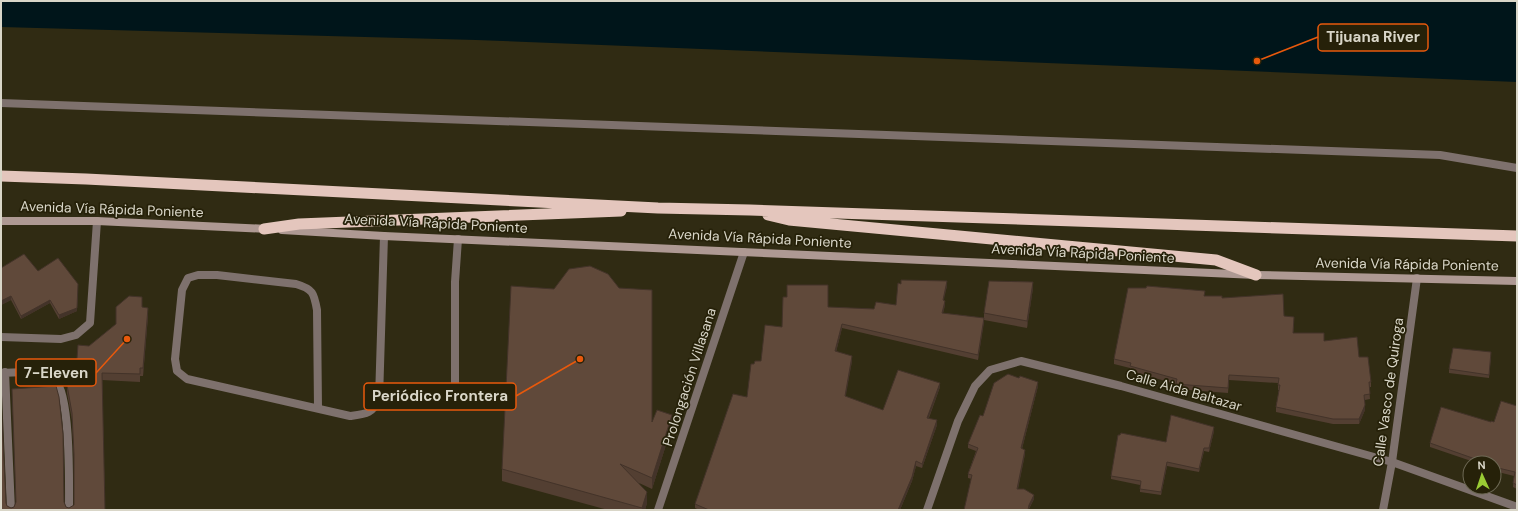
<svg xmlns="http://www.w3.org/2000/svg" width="1518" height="511" font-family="'DM Sans',sans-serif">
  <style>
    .water { fill: #00151a }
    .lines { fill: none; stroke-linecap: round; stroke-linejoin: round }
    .service { stroke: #7e716d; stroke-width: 8 }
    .minor { stroke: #7e716d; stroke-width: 8 }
    .tertiary { stroke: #7e716d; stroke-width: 8 }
    .secondary { stroke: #ae9993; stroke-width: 8 }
    .trunk { stroke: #e4c6bd; stroke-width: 11 }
    .wall { fill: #533f32 }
    .shaded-wall { fill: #433329 }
    .building { fill: #60493a; stroke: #433329 }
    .labels { text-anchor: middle; stroke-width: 3.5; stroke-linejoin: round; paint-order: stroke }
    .street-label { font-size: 14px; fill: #d9d6c8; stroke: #262109 }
    .leader { fill: none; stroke: #e8590c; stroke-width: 1.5 }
    .callout-dot { fill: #e8590c; stroke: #262109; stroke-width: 1.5 }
    .callout { fill: #262109; stroke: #e8590c; stroke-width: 1.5 }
    .callout-label { font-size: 15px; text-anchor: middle; font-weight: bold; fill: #d9d6c8 }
  </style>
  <rect width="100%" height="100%" fill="#302b13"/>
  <!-- water -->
  <path class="water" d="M1,1H1517V82L476,40L1,27Z"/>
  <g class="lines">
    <!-- service -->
    <path class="service" d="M1,103L1440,155L1517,168
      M1,337L61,339L76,335L90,323L97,221
      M5,372L11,510
      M1,373C16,372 43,370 55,380C71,395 69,485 69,510
      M455,385V282L458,239
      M318,408L317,310C314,293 313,289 296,284L217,275H198L188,278L182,290L175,359L177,371L187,379L350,416C366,414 372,414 379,399L384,236"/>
    <!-- minor -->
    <path class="minor" d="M658,510L744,252
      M927,510L958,421L975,386L990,370L1021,361L1121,386L1392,462L1517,507"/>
    <!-- tertiary -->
    <path class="tertiary" d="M1383,510L1392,462L1417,278"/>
    <!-- secondary -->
    <path class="secondary" d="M1,221H97L268,229
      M282,230L384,236L1256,275L1517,281"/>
    <!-- trunk -->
    <path class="trunk" d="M1,176L86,179L658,208L750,210L1517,236
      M768,215L789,220L1216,260L1256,275
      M264,229L299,224L621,211"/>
  </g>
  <!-- wall -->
  <path class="wall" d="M38,271L77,311L59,319L50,303L21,319L11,300L1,305Z
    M901,284L947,286L943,300L945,305L943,313L984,318V313L1033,288L1027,328L984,320L978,360L842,328L836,352L852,361L845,397L883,410L940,387L929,418L937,425L922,468L916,466L912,481L900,510H699L695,508V504L747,397L754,364L761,361L782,327L828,307L874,309L896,305Z
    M554,289L652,422L672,426L652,489L639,483L647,503L645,510H608L502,481V469Z
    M1205,296L1222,298L1284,316L1294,322L1293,333L1324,341L1359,357L1371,382V387H1369L1370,399L1365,400V410L1359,424H1333L1276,412V407L1279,390H1278V383L1229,380L1228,393L1176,389V384L1130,371V368L1114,364V359Z
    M142,308L148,316L143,376H140V382L102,380L105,510H1L6,503L7,506L11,508L14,507L16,503L12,389L64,502L66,507L69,508L74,505V462L72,420L67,393V385H75L89,346L116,324Z
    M1491,356L1489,378L1449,373V369Z
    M1038,386L1022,449L1025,454L1018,489L1034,499L1029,509L972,479L968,478V474L976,451L968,448V444L983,416Z
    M1517,406V489L1513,487L1514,476L1494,471V463H1477L1430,447V443L1491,422H1494Z
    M1214,431L1209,452L1204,451L1199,472L1167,466L1161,495L1140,492V485L1111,479V476L1166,442Z"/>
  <!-- shaded-wall -->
  <path class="shaded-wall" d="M947,281V286L943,304V300Z
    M1033,282V288L1027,328V321Z
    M78,284L77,311L59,319V315Z
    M11,296V300L1,305V301Z
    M50,300V303L21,319V316Z
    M945,301V305L942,317V313Z
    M148,308V316L143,376V368Z
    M984,318V323L978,360V355Z
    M842,324V328L835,356V351Z
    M852,356V361L845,401V396Z
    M1038,382V386L1021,452V448Z
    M940,383V387L927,422V418Z
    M1365,405V410L1359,424V419Z
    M672,415V426L652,489V478Z
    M937,420V425L922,468V464Z
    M1214,427V431L1209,452V448Z
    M1204,448V451L1199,472V469Z
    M1025,450V454L1017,492V489Z
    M916,461V466L912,481L900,510H898Z
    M1167,462V466L1161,495V492Z
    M647,492V503L645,510H642V508Z
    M1034,495V499L1028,510L1029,505Z"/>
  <!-- building -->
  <path class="building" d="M24,254L38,271L58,258L78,284L77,308L59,315L50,300L21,316L11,296L1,301V268Z
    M590,266L608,274L619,288L652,290V422L657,410L672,415L652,478L620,464L647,492L642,508L502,469L511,286L554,289L569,269Z
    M901,280L947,281L943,300L945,301L942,313L984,318L978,355L842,324L835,351L852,356L845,396L883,410L898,370L940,383L927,418L937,420L922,464L916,461L912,477L898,510H709L695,504L733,394L747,397L751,364H754L755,361H761L765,325L782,327L783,297H787V285H828V307L874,309L876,302L896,305L898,283L901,284Z
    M989,281L1033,282L1027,321L984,313Z
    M1147,286L1205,291L1204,296H1222V298L1283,294L1284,316L1294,317L1293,333H1324V341L1357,337L1359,357H1368L1371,382H1369L1370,394L1364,395L1365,405L1359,419H1333L1276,407L1280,385H1278L1279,378L1229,375L1228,388L1176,384L1177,379L1130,366L1131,363L1114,359L1128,288H1146Z
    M129,296L142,297V307L148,308L143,368H140V374L102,373L105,510H1V399L6,503L7,506L11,508L14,507L16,502L12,389L56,386L59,397L63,434L64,502L66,507L69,508L74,505V454L72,413L67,385H75L78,345L89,346L116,324V307Z
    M1453,348L1491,352L1489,375L1449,369Z
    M1008,374L1019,378L1020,376L1038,382L1021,448L1025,450L1017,489H1024L1034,495L1029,505L1028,510H964L972,475L968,474L978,448L968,444L980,415L983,416L994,383Z
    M1501,401L1517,406V485L1513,483L1515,472L1494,467V463H1480L1478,462V460L1430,443L1441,407L1491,422V421L1494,422Z
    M1171,415L1214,427L1209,448H1204L1199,469L1167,462L1161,492L1140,489L1141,481L1111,476L1118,435H1120L1121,433L1166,442Z"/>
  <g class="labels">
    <!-- street labels -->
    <g class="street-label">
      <text transform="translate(112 209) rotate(2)" y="5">Avenida Vía Rápida Poniente</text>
      <text transform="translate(436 223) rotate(3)" y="5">Avenida Vía Rápida Poniente</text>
      <text transform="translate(760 238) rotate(3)" y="5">Avenida Vía Rápida Poniente</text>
      <text transform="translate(1083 253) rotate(3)" y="5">Avenida Vía Rápida Poniente</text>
      <text transform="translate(1407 264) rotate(1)" y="5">Avenida Vía Rápida Poniente</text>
      <text transform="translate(689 377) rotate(-72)" y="5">Prolongación Villasana</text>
      <text transform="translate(1184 390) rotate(16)" y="5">Calle Aida Baltazar</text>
      <text transform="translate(1388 392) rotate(-82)" y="5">Calle Vasco de Quiroga</text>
    </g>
  </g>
  <!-- callouts -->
  <path class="leader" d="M1257 61L1318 37M127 339L96 373M580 359L516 396"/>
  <g class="callout-dot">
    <circle cx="1257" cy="61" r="4"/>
    <circle cx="127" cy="339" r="4"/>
    <circle cx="580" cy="359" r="4"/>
  </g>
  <g class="callout">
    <rect x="1318" y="24" width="110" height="27" rx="4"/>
    <rect x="16" y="359" width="80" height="27" rx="4"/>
    <rect x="364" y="383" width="152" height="27" rx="4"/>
  </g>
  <g class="callout-label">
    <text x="1373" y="42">Tijuana River</text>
    <text x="56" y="378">7-Eleven</text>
    <text x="440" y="401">Periódico Frontera</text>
  </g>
  <!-- border -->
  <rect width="1518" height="511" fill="none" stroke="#d9d6c8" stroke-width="4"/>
  <!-- north arrow -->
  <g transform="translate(1482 475) rotate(357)"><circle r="19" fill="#262109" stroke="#6e6955"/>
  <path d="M0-3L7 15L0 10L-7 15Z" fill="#9acb34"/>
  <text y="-6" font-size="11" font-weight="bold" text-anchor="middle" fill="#d9d6c8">N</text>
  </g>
</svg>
